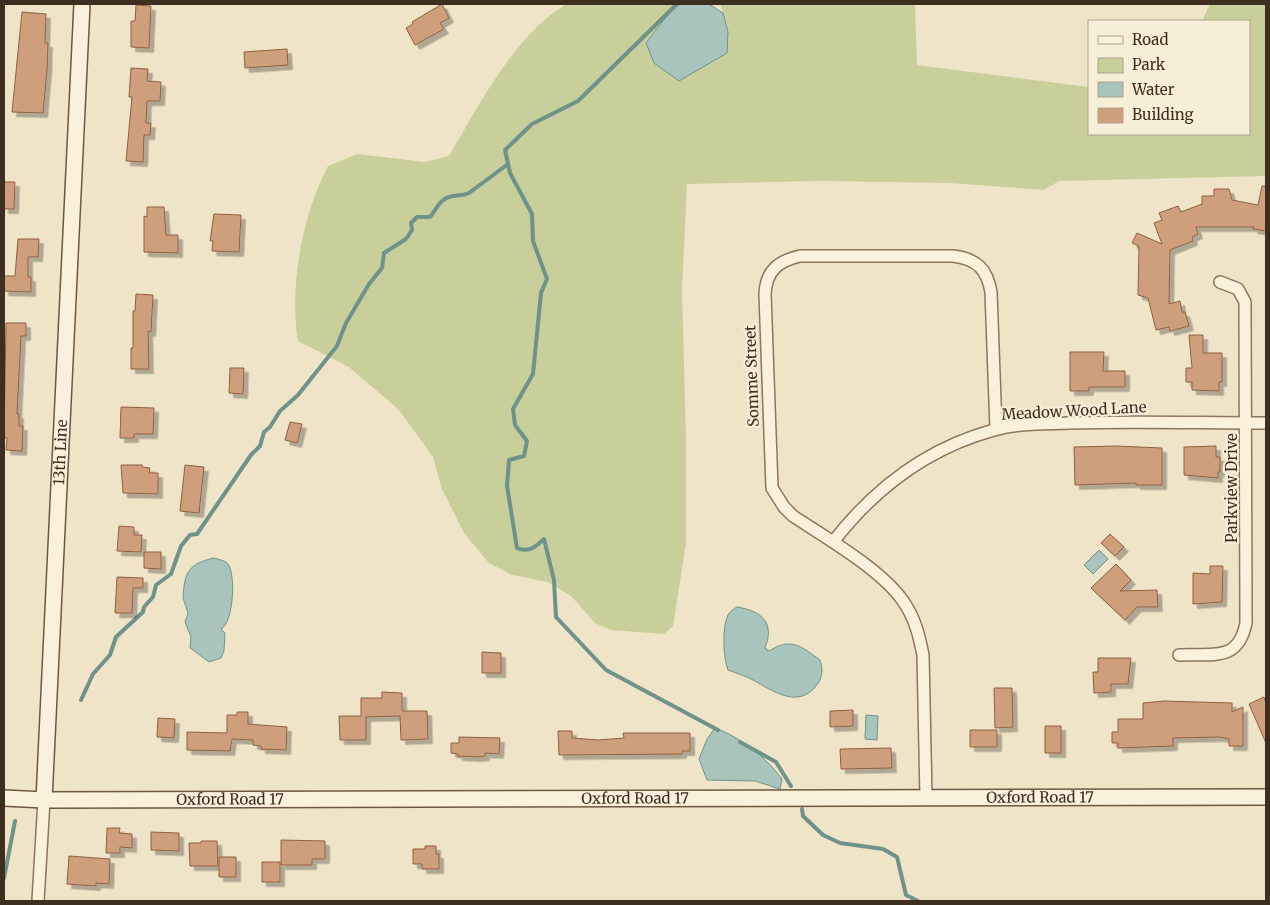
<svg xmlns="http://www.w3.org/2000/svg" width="1270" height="905" font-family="Merriweather,serif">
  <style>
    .green { fill: #c9cf9b }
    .water { fill: #a9c4bc; stroke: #6f938a }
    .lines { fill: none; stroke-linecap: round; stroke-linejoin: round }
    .stream { stroke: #6f938a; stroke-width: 4 }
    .building { fill: #cf9f7d; stroke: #8d5f41; filter: url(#shadow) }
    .street-casing { stroke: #8d765c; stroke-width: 14 }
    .secondary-casing { stroke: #6f573f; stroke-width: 18 }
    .street { stroke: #faf1dc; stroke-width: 11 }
    .secondary { stroke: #faf1dc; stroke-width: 15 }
    .labels { text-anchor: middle; stroke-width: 4.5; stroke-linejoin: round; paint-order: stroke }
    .street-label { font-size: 15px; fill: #3d2e20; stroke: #f7eed8 }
  </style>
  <defs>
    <filter id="shadow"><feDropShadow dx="4.5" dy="4.5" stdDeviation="0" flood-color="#0004"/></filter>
  </defs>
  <rect width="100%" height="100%" fill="#f0e4c8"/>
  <!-- green -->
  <path class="green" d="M567,4H676L646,43L723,13L720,4H915L917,65L1089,87V134H1249V21H1202L1210,4H1266V176L1059,181L1044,190L950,183L821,181L687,184L682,291L686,438V543L673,626L664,634L611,630L595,623L571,596L548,582L512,575L489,563L464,533L442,489L433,457L399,410L349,367L298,341C289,286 302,216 328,166L357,154L425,162L449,156C478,107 516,32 567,4Z"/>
  <!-- water -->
  <path class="water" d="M676,4H709L723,13L728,32L727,53L679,81L654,63L646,43Z
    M1099,550L1108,559L1093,574L1084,565Z
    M214,558C218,559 225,561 227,563C237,573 233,624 221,629L225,633L224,651L221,658L209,662L190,648L191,637L185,622C186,619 187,617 188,614C188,610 183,601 183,596C185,572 188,564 214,558Z
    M737,607C762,611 775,623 765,648L769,651C791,637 801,646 820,660C823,669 823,678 816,686C798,709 773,691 753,680C746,676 736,673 728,670C723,657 722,627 728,615C730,611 734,609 737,607Z
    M866,715L878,716L877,740L865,739Z
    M715,728C740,737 766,757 782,779L780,789L755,781L707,780L699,759L707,739Z"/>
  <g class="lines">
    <!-- stream -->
    <path class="stream" d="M677,4L578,101L532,124L505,150L510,173L532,214L533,241L547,279L541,293L533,374L513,409L515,425L527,441L524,456L509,460L507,486L517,548C529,553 535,547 544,539L554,580L556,617L606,670L718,730
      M81,700L93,674L110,655L116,637L143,612L144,607L153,597L156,585L171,574L181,546L190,535L197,534L251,455L260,446L264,432L270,427L280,411L298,395L337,346L346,323L369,284L382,268L384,253L406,239L412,230L411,223L417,217H430C436,210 440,199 449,197C456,194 461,197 469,193L508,164
      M740,742L776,762L791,786
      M802,809L803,816L823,835L840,843L883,849L897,857L906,895L918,901
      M4,878L15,821"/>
  </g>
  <!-- building -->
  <path class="building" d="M442,4L449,18L440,23L444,29L415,45L406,28L413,24L412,22Z
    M136,5L151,6L149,48L131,47V21H135Z
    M22,12L46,14L45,43H48L47,70L43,113L12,112Z
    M287,49L288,65L245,68L244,52Z
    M131,68L148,69L147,81L161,82L160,101H147L146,123H151L150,135H144L143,162L126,161L132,97H129Z
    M4,182H15L14,209H4Z
    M1262,186H1266V231L1253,229L1254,227H1196L1198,234L1192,237L1193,241L1170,250L1169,304L1180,301L1182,312H1185L1189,326L1170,331L1169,327L1156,330L1148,298L1138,295L1139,246L1132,243L1137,233L1162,244L1154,223L1162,220L1159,213L1178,206L1181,212L1202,204V196H1214V189H1229L1232,200L1258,205Z
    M147,207H164L166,235H178V253L144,252V216L147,217Z
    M214,214L241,215L239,252L212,251L213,241H210Z
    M18,239H39L38,257H28V277H31V292L4,291V276H15Z
    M136,294L153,295L151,332L148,331L149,369H131V348H133V311H135Z
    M6,323H26V336H21L17,414H19V426H23L22,451L6,450L7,438H4Z
    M1189,335H1203V353H1222V382H1219V391L1192,390V382H1186V368H1192Z
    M1070,352H1104L1103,371H1125V387H1089V391H1070Z
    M230,368H244L243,394L229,393Z
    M121,407L154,408L153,434H134V438H120Z
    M290,422L302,424L297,443L285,440Z
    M1116,446L1162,448V485H1136V483L1075,485L1074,447Z
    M1216,446V457H1220V472H1218V478L1184,475V447Z
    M121,465H142V467L150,468L149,473H158V494L123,493Z
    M185,465L204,467L199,513L180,511Z
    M119,526L134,527V535H142L141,552L117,551Z
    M1110,534L1124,547L1115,556L1101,543Z
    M144,552H161V569L144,568Z
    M1116,564L1131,580L1120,591L1157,590L1158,607H1137L1125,620L1091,588Z
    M1210,566H1223L1222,602L1193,604V573L1210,574Z
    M117,577L143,578V588H133L132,613H115Z
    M482,652L501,653V673H482Z
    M1098,658H1131L1128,684H1111V692L1094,693L1093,672H1098Z
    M994,688H1012L1013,727L995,728Z
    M382,692L402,693V711H427L428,739L401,740L400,716L366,717V740H340L339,716H361V698H382Z
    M1264,697L1266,704V743L1249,704Z
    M1164,701L1232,703V712L1243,707V746H1229V739L1220,737L1173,738V746L1118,748V743H1112V732H1118V719H1143V703Z
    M853,710V726L830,727V711Z
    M237,712H248V724L287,727L286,750L261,749V746L253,745V740L232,739L230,751L187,750V732L227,733V715H237Z
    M158,718L175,719L174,738L157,737Z
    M1045,726H1061V753H1045Z
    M970,730H997V747H970Z
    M558,731H572V738L598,740L624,738L623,733H690V751H682V754L559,755Z
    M459,737L500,738L499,754L485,753V756L477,757L458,756V754L451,753V743H459Z
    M891,748L892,768L841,769L840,749Z
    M107,828H120L119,833L132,834V848L120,847V853H106Z
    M151,832L179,833V851L151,850Z
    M281,840L325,841V859H312V865H281Z
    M201,841H217L218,866H190L189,843H201Z
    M425,846H436V854H439V869H422V864H413V849H425Z
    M69,856L110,859L109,884L96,883V886L67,884Z
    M219,857H236V877H219Z
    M262,862H280V882H262Z"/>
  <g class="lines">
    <!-- street casing -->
    <g class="street-casing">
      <path id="street" d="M833,542C874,489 928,448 994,430C1017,423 1046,424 1069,423C1135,421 1201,423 1266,423
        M1179,655C1212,653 1238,663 1246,623L1245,302L1238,289L1220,282
        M926,797L923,655C919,635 915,618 903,601C882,570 825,537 793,516L784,507L772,488L765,294C766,271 778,261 800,256H953C977,259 987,269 991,292L996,429
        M38,901L44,800"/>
    </g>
    <!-- secondary casing -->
    <g class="secondary-casing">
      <g id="secondary">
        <path id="s1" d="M4,798L44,800L1266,797"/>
        <path id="s2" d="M44,800L82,4"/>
      </g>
    </g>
    <!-- street -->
    <use href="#street" class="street"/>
    <!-- secondary -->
    <use href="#secondary" class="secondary"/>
  </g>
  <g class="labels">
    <!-- street labels -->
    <g class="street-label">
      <text transform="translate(752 376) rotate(-92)" y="5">Somme Street</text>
      <text transform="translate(1074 411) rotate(-3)" y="5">Meadow Wood Lane</text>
      <text dy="5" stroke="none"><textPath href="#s2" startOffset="348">13th Line</textPath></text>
      <text transform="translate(1232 488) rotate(-90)" y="5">Parkview Drive</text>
      <text dy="5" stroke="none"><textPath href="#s1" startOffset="1036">Oxford Road 17</textPath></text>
      <text dy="5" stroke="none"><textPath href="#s1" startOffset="631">Oxford Road 17</textPath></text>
      <text dy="5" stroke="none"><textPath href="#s1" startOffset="226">Oxford Road 17</textPath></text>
    </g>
  </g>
  <!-- border -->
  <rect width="1270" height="905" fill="none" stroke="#3d2e20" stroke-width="10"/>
  <!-- legend -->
  <rect x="1088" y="20" width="162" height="115" fill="#f7eed8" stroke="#ada18e"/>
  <rect x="1098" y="36" width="25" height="8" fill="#faf1dc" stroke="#ada18e"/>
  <text x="1132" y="45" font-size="15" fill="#3d2e20">Road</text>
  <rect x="1098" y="58" width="25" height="15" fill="#c9cf9b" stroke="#ada18e"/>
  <text x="1132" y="70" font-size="15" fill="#3d2e20">Park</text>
  <rect x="1098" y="82" width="25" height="15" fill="#a9c4bc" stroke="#ada18e"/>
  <text x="1132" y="95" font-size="15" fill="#3d2e20">Water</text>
  <rect x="1098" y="108" width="25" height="15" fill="#cf9f7d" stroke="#ada18e"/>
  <text x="1132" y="120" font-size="15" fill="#3d2e20">Building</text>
</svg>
